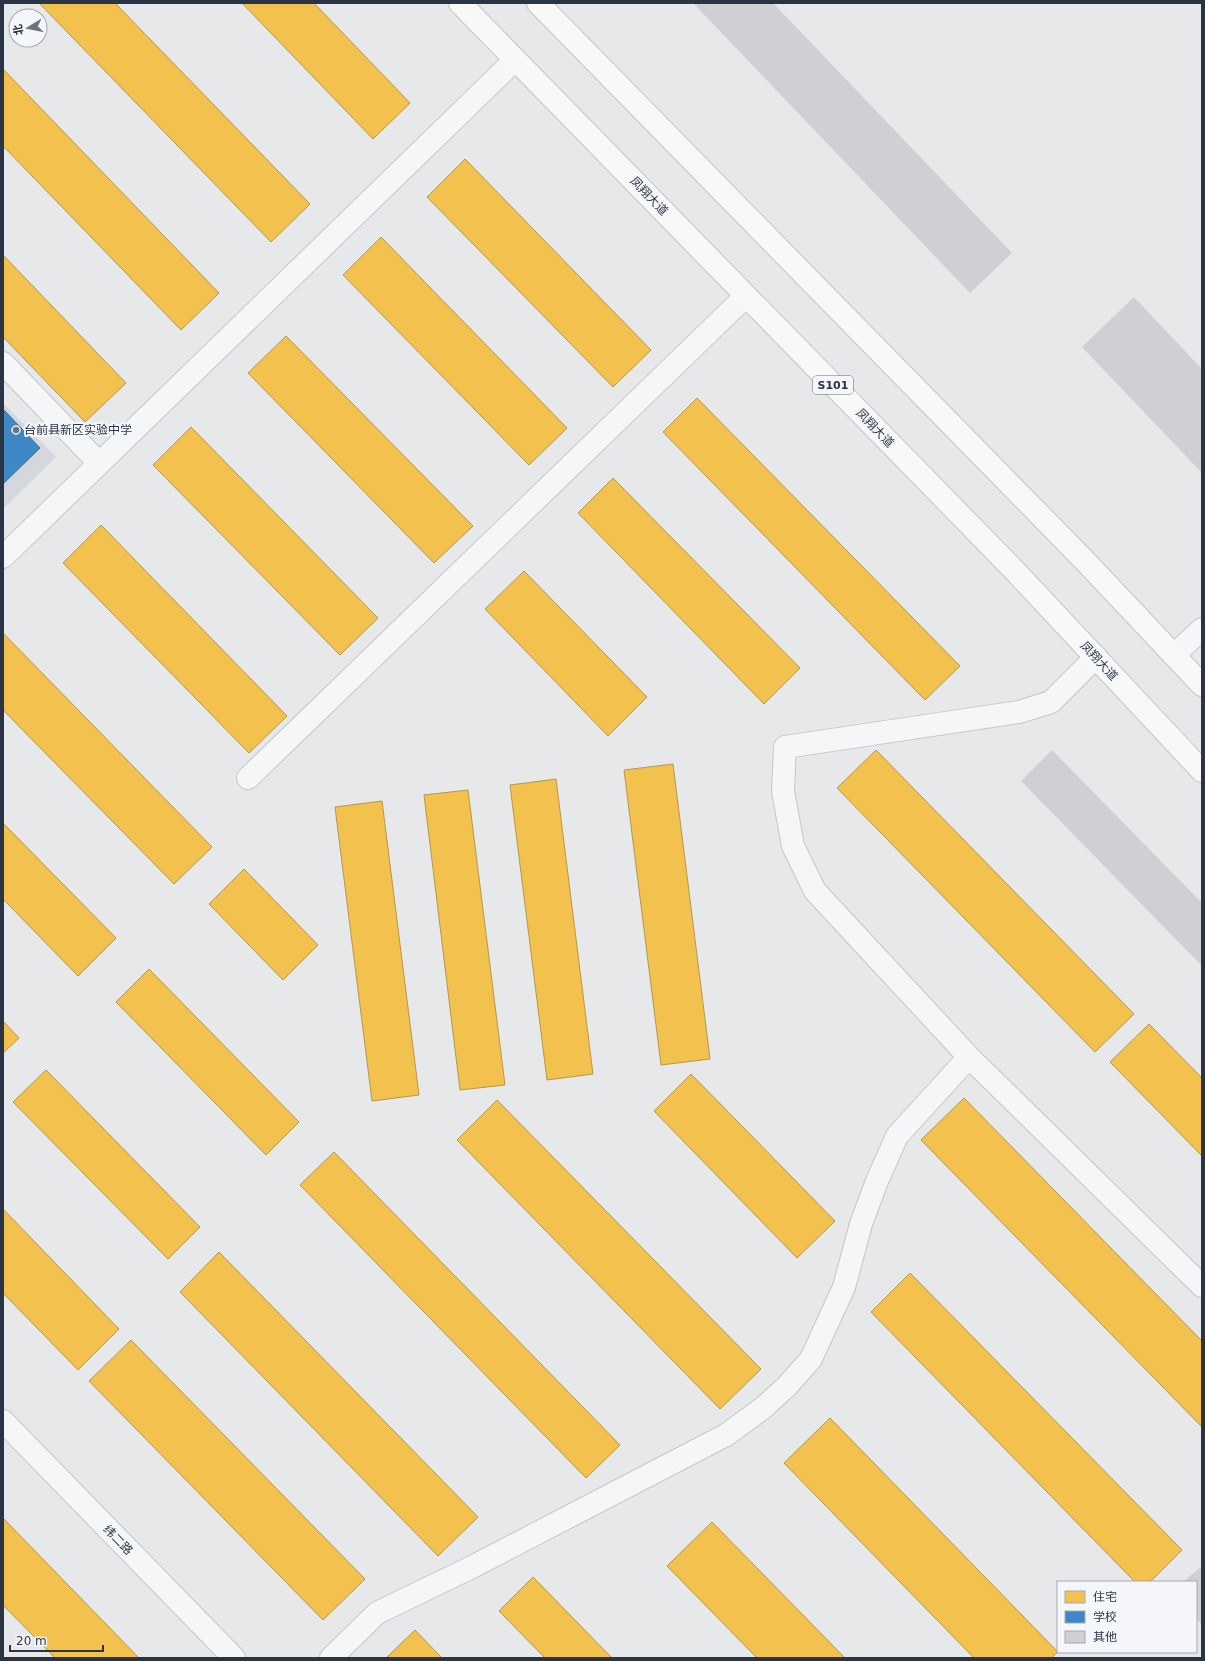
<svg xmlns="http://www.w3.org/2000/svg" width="1205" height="1661" font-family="'DejaVu Sans','Noto Sans SC',sans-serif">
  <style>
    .built { fill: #d4d7dd }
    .homes { fill: #f2c14e; stroke: #b6974b }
    .schools { fill: #3f88c5; stroke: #396f9f }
    .building { fill: #ced0d3 }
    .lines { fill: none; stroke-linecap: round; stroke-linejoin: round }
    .minor-casing { stroke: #c4c6c8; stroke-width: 24 }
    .major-casing { stroke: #c2c5c8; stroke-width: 24 }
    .minor { stroke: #f5f6f7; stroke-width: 22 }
    .major { stroke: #f8f8f8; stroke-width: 22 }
    .poi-dot { fill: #6c737f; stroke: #f4f6f9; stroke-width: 1.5 }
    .labels { text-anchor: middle; stroke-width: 4; stroke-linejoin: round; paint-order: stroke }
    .shield { fill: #f4f6f9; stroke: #676e7b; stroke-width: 1 }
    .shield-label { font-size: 11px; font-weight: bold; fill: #2b3445 }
    .street-label { font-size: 12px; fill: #2b3445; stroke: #f4f6f9 }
    .poi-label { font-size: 12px; fill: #2b3445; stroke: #f4f6f9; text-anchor: start }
  </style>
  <rect width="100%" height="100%" fill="#e6e8ea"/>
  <!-- built -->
  <path class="built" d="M3,403L56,457L3,509Z"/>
  <!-- homes -->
  <path class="homes" d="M39,3H115L310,204L271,242Z
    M242,3H314L410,103L373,139Z
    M3,69L219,293L181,330L3,146Z
    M465,159L651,350L613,387L427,197Z
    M381,237L567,428L529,465L343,275Z
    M3,255L126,383L85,422L3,337Z
    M286,336L473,526L434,563L248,373Z
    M697,398L960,666L925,700L663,432Z
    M191,427L378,618L340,655L153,465Z
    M613,478L800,668L764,704L578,513Z
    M101,525L287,716L249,753L63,563Z
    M524,571L647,697L608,736L485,609Z
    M3,633L212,847L174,884L3,710Z
    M876,750L1134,1014L1095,1052L837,788Z
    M673,764L710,1059L661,1065L624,770Z
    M556,779L593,1074L547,1080L510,785Z
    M468,790L505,1085L460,1090L424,795Z
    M382,801L419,1095L372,1101L335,807Z
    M3,823L116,938L78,976L3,899Z
    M244,869L318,945L283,980L209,904Z
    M149,969L299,1122L266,1155L116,1002Z
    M3,1021L19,1038L3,1053Z
    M1149,1024L1202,1078V1156L1110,1062Z
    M46,1070L200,1227L168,1259L13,1102Z
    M691,1074L835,1221L797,1258L654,1111Z
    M964,1098L1202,1341V1427L921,1140Z
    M497,1100L761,1369L720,1409L457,1140Z
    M334,1152L620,1445L586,1478L300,1185Z
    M3,1209L119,1329L78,1370L3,1293Z
    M219,1252L478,1517L438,1556L180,1292Z
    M910,1273L1182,1550L1150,1582H1135L871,1312Z
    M131,1340L365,1579L323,1620L89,1381Z
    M830,1418L1058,1652L1051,1658H974L784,1463Z
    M3,1518L139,1658H55L3,1605Z
    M712,1522L845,1658H757L667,1566Z
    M533,1577L612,1658H545L499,1611Z
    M415,1630L442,1658H386Z"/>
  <!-- schools -->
  <path class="schools" d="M3,409L40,448L3,484Z"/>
  <!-- building -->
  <path class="building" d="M693,3H773L1012,253L970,293Z
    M1134,297L1202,369V473L1082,347Z
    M1052,750L1202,903V966L1021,781Z
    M1202,1566V1625L1196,1618V1582H1183Z"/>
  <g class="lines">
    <!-- minor casing -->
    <g class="minor-casing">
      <path id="minor" d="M3,363L99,463
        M3,557L515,60
        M1174,655L1202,629
        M1096,657L1051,702L1019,712L785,747L783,791L793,846L815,891L969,1057L1202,1286
        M248,778L746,296
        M3,1421L234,1658
        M331,1658L377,1613L472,1567L726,1435L763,1408L787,1386L811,1359L844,1287L861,1224L877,1181L897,1136L969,1057"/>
    </g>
    <!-- major casing -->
    <g class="major-casing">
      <path id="major" d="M460,3L1014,570L1202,771
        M538,3L1086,562L1202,685"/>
    </g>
    <!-- minor -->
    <use href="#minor" class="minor"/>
    <!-- major -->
    <use href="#major" class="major"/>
  </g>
  <!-- markers -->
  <circle class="poi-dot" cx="16" cy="430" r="4"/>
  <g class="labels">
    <!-- shield labels -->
    <rect class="shield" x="813" y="376" width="40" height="18" rx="3"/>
    <g class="shield-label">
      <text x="833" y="389">S101</text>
    </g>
    <!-- street labels -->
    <g class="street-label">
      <text transform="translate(649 196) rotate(46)" y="4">凤翔大道</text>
      <text transform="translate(875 428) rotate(46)" y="4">凤翔大道</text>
      <text transform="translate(1099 661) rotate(47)" y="4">凤翔大道</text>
      <text transform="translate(118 1540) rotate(46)" y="4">纬二路</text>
    </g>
    <!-- poi labels -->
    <g class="poi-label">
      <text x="24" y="434">台前县新区实验中学</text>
    </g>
  </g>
  <!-- border -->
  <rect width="1205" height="1661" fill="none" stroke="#2b3445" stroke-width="8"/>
  <!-- legend -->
  <rect x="1057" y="1581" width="140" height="72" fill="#f4f6f9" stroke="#a4a8b1"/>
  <rect x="1065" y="1591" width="20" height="12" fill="#f2c14e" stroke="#a4a8b1"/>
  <text x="1093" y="1601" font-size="12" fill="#2b3445">住宅</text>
  <rect x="1065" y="1611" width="20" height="12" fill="#3f88c5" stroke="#a4a8b1"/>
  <text x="1093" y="1621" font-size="12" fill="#2b3445">学校</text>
  <rect x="1065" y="1631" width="20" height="12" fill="#ced0d3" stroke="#a4a8b1"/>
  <text x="1093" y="1641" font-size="12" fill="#2b3445">其他</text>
  <!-- north arrow -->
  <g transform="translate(28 28) rotate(260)"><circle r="19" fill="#f4f6f9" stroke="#a4a8b1"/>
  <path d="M0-3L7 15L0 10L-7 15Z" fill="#6c737f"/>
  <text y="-6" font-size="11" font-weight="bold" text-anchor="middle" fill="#2b3445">北</text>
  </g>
  <!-- scale -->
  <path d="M10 1645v6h93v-6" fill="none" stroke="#2b3445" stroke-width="2"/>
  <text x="16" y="1645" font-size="12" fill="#2b3445" stroke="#f4f6f9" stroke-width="3" paint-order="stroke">20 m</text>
</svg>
